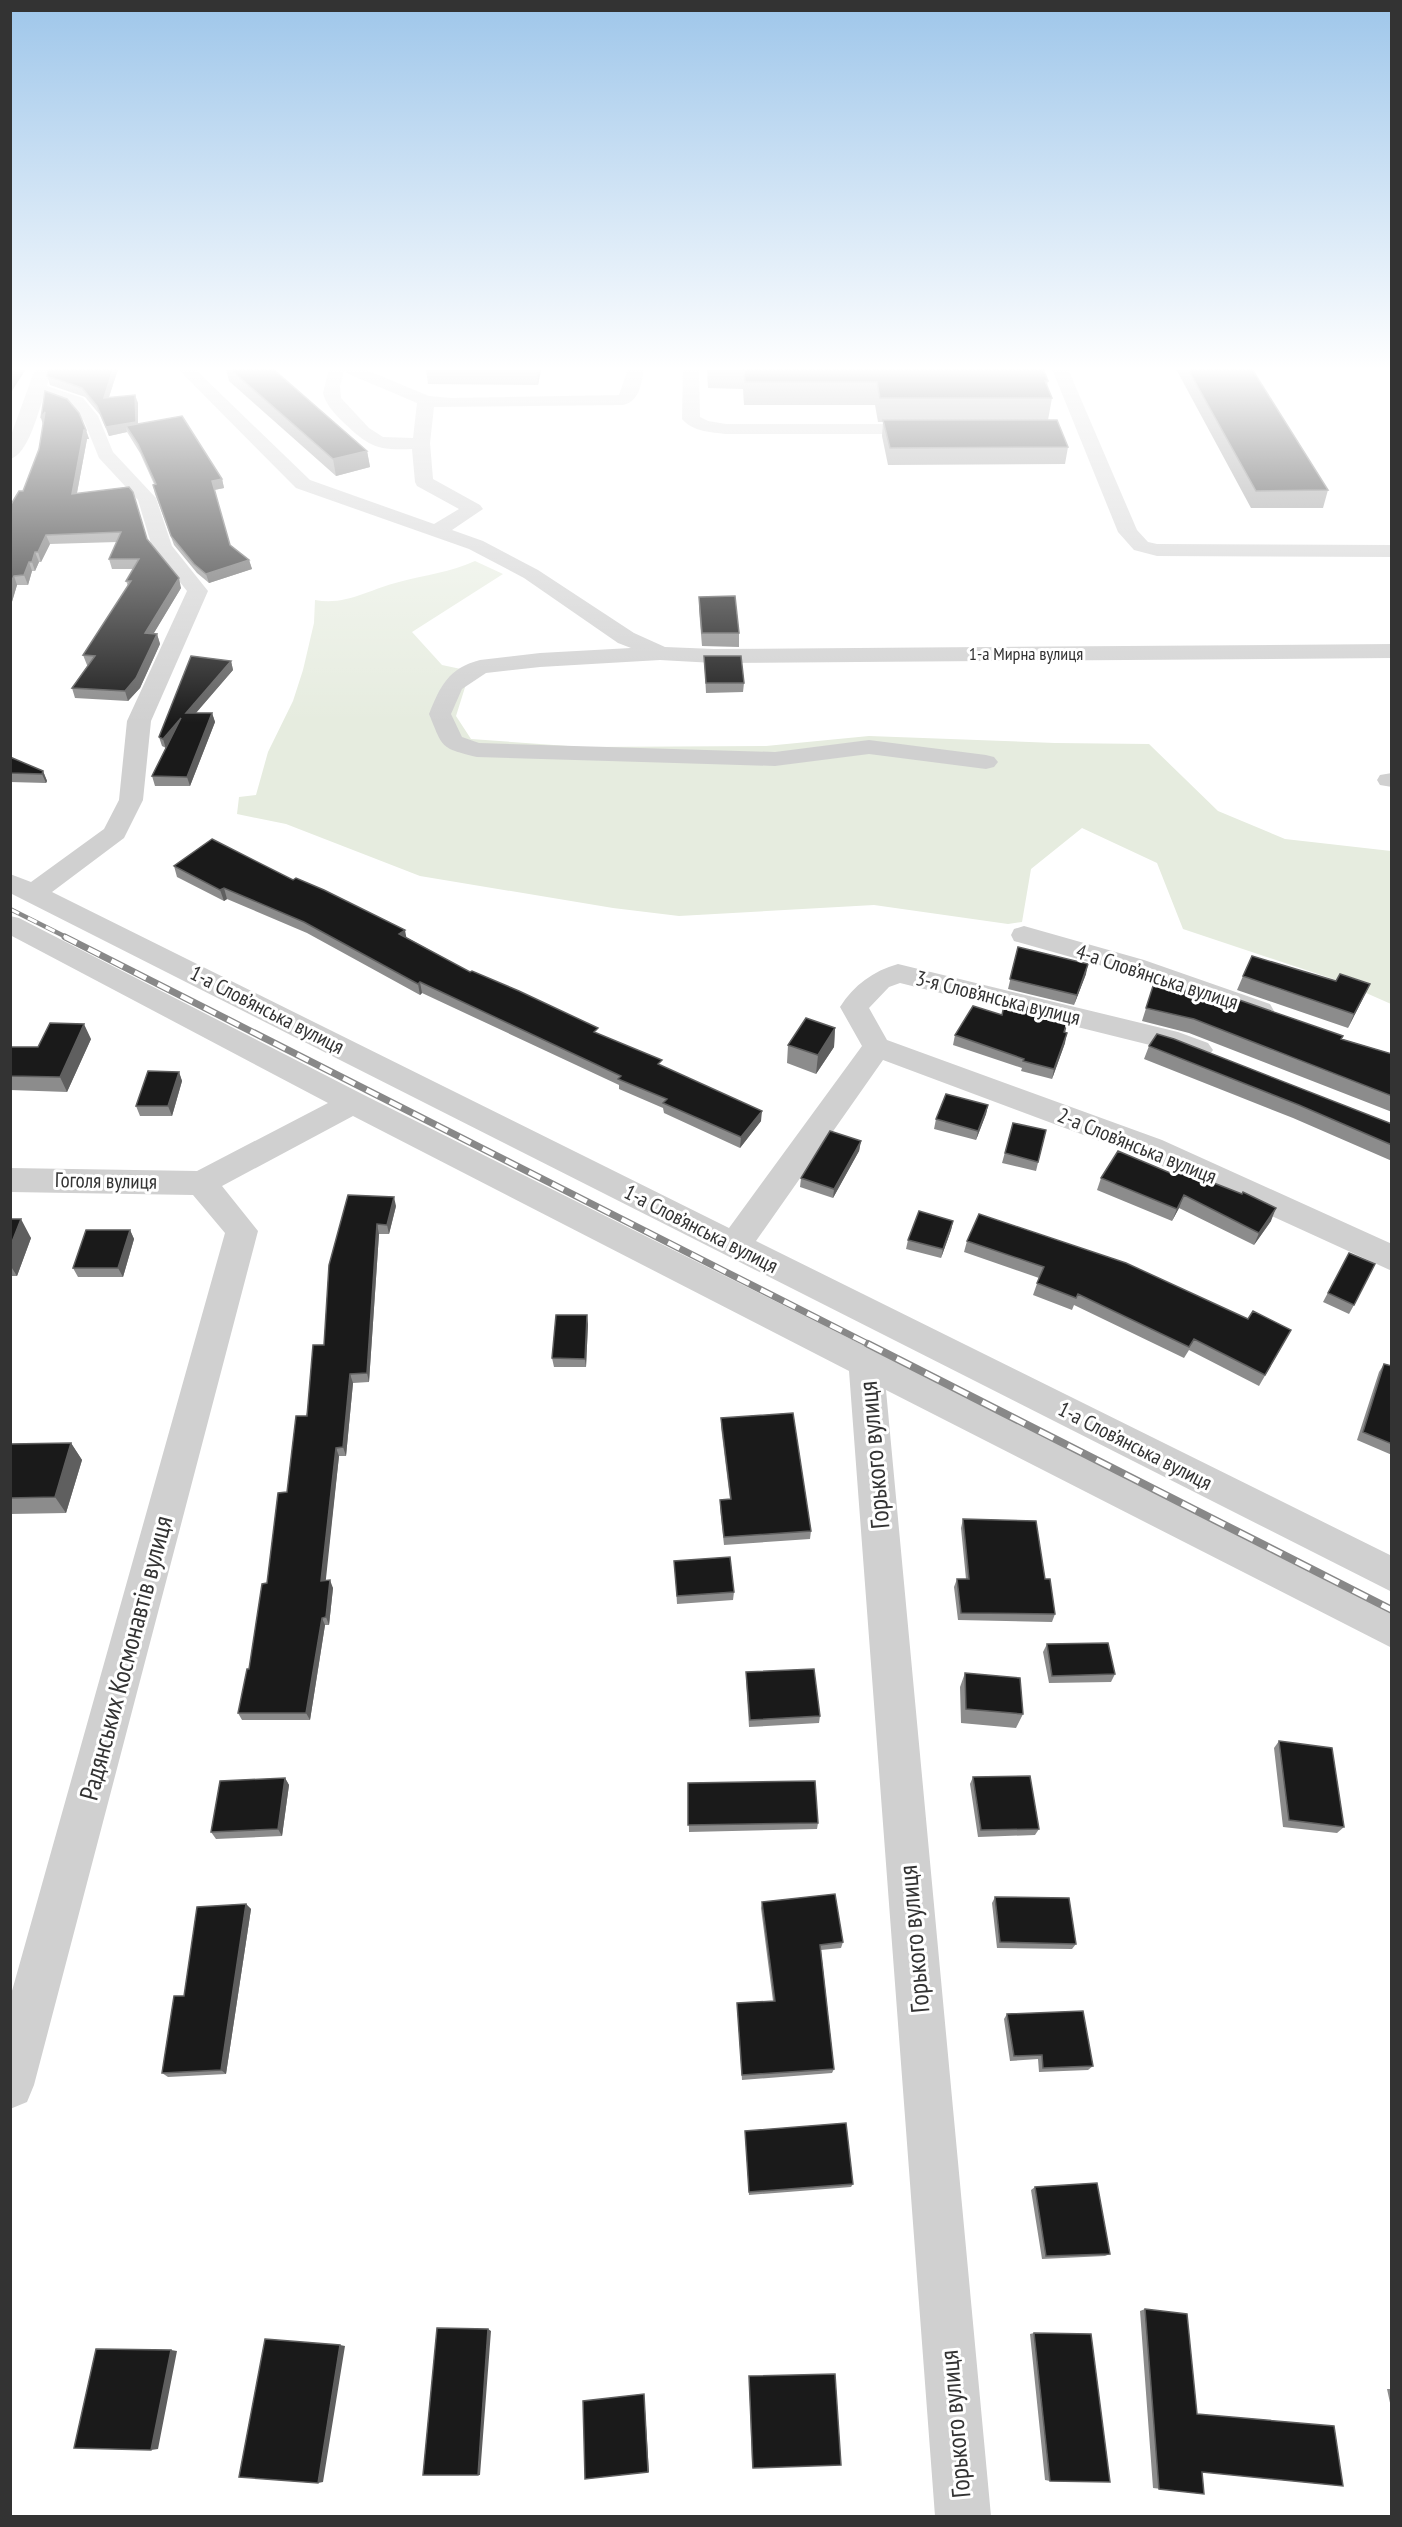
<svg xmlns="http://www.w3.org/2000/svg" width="1402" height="2527" font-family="'PT Sans Narrow',sans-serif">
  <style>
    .green { fill: #e6ecdf }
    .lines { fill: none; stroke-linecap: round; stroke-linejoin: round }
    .minor { fill: #d0d0d0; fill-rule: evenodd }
    .rail-far2-casing { stroke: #888; stroke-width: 4.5 }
    .rail-far1-casing { stroke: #888; stroke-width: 7 }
    .rail-casing { stroke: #888; stroke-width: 8 }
    .rail-far2 { stroke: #fff; stroke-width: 3; stroke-dasharray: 10; stroke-linecap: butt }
    .rail-far1 { stroke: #fff; stroke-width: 4.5; stroke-dasharray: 13; stroke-linecap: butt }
    .rail { stroke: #fff; stroke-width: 5; stroke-dasharray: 16; stroke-linecap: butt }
    .wall { fill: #8c8c8c }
    .shaded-wall { fill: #5f5f5f }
    .building { fill: #1a1a1a; stroke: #5f5f5f; stroke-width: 1.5 }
    .labels { text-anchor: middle; stroke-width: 6; stroke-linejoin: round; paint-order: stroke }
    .far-street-label { font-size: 18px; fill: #333; stroke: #fff }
    .street-label { font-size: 21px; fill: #333; stroke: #fff }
    .near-street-label { font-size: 26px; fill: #333; stroke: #fff }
  </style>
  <rect width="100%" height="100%" fill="#fff"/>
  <!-- green -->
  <path class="green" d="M475,561L503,574L412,632L442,665L475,672L467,681L456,716L471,739L582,747L766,746L869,736L1055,743L1149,744L1218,811L1285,839L1391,851V1004L1339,981L1183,929L1157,863L1082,828L1031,869L1022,922L1008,924L874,905L679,916L613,908L420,876L286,824L237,814L239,797L256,795L268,752L293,701L303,670L314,623L315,600C346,606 370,589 399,582C425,575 451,572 475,561Z"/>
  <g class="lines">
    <!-- minor -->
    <path class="minor" d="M35,369H51L47,386L83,398L98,416L113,452L156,498L172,546L208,591L151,721L143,800L124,838L52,892L729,1228L862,1046L840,1007C854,985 873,971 898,964L1178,1032L1208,1043L1213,1050L1208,1057L1198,1060L1170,1050L900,983L889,987L869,1008L887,1040L1162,1140L1392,1244V1271L1140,1156L883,1060L756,1241L1392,1556V1592L10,893V874L31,882L104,829L119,800L127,721L187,591L152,547L138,500L99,458L84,421L71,406L44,396C38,412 28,455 10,459V438Z
      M178,369H195L310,480L434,524L459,509L417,486L415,482L412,449C375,451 367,445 341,420C333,412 326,404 323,393L329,369H364L429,396L451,398L619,395L628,369H644C641,384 640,401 623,405L434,407L430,443L433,479L480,505L483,509L452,530L483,541L538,570L634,633L665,647L714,649L1392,644V658L714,663L660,660L540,667L486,673L462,689L451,714L462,737L479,743L775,752L869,740L986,755L994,757L998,762L994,767L986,769L869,754L775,766L477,757C440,748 443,748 429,714C440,687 448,668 480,660L540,653L631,648L618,643L524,578L469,549L296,488ZM344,372L417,403L413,438L383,437L369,428L341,398L340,386Z
      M683,369H699L700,417L708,421L726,424H927L933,425L936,429L933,433L927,434H726C711,432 693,432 682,419Z
      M1052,369H1068L1137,530L1148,542L1157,544L1392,545V557L1157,556L1134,550L1118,532Z
      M1392,773V787L1380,785L1377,780L1380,775Z
      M10,916L19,918L364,1095L1392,1610V1648L886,1390L991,2516H935L849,1371L353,1116L222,1186L258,1231L34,2085L27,2102L10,2109V1998L225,1233L193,1195L10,1192V1168L197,1171L328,1103L10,935Z
      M1024,926L1144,960L1270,1004L1274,1011L1270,1018L1260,1020L1124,972L1014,941L1011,935L1014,929Z"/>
    <!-- rail-far2 casing -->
    <g class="rail-far2-casing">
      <path id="rail-far2" d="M10,909L68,938"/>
    </g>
    <!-- rail-far1 casing -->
    <g class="rail-far1-casing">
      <path id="rail-far1" d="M65,937L870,1345"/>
    </g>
    <!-- rail casing -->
    <g class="rail-casing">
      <path id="rail" d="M868,1344L1392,1610"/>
    </g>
    <!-- rail-far2 -->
    <use href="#rail-far2" class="rail-far2"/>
    <!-- rail-far1 -->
    <use href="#rail-far1" class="rail-far1"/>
    <!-- rail -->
    <use href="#rail" class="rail"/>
  </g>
  <!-- wall -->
  <path class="wall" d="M48,369H118L109,397L138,403V424L222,479L224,488L214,490L230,545L249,560L252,569L209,583L197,573L174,545L155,494L153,485L154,484L140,453L127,432L109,436L100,415L85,397L50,385L47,376Z
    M226,369H273L367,451L370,467L336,476L229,381Z
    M426,369H541L538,385L428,384Z
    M707,369H1043L1048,381L1047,386L1052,398L1048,420L1068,447L1065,464L888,465L882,436L883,422H878L875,405H744L743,389L708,388Z
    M1176,369H1252L1328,490L1323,508H1251Z
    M86,430L89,439H87L77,493L147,539L181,588L153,634H157L160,644L140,688L128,701L75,698L72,688L88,665H87L83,655L128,586L126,581L134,569H112L109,559L117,542L50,544L41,562H39L35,571H32L28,585H17L11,605L23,491Z
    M699,597L739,633V647L702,646L699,610Z
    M704,656L744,683L743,692L706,693Z
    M231,661L233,670L196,713H212L215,722L190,786H155L152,776L166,748L162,746L159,737Z
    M10,757L43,771L47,781L46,783L10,782Z
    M174,866L406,937L470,972L662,1066L761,1121L740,1148L664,1113L663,1108L619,1089V1085L422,993L420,995L307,933L227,899L224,901L177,877Z
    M1018,947L1086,974L1074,1005L1008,989Z
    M1243,976L1363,998L1348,1028L1237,990Z
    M1154,983L1392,1054V1112L1189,1033L1142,1021Z
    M1069,1017L1065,1033V1043L1052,1079L1021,1071L1022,1068L953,1045L955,1035Z
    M835,1028L834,1047L816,1074L787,1063L788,1045Z
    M91,1039L67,1092L10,1090V1047H38Z
    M1149,1046L1392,1124V1161L1293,1118L1144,1059Z
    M179,1072L182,1081L172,1116H140L136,1106Z
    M988,1105L986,1114L976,1140L934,1129L936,1119Z
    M1013,1123L1046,1130L1036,1171L1002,1163Z
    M861,1141L859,1151L833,1198L800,1187L801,1178Z
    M1118,1151L1271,1221L1254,1245L1179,1208L1172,1221L1097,1190L1101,1178Z
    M396,1206L389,1234H379L369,1382L353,1383L346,1456H339L325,1580L333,1588L329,1625H325L310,1720H242L238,1713L249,1669L287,1492L324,1345L329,1265Z
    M10,1219L31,1238L17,1276H10Z
    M953,1221L951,1230L941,1258L906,1249L908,1240Z
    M130,1230L134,1239L123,1277H78L73,1268Z
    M967,1241L1285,1341L1259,1386L1189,1350L1184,1358L1074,1305L1072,1310L1033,1295L1039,1278L964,1252Z
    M1349,1253L1354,1305L1349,1314L1323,1302Z
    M588,1324L586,1367H554L552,1358Z
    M1384,1364L1392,1366V1455L1357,1440L1379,1372Z
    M721,1418L811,1531L810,1539L724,1545L720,1508V1500L730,1499L721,1427Z
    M71,1443L82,1460L66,1513L10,1514V1444Z
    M963,1519L1045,1579L1055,1614L1052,1622L958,1620L954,1587L957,1579H966L961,1528Z
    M675,1569L734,1592L733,1600L677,1604Z
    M1047,1644L1115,1674L1111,1682L1049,1683L1043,1652Z
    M746,1672L820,1716L819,1723L749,1727L746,1680Z
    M965,1673L1023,1714L1016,1728L961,1723L960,1687Z
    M1279,1741L1344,1827L1337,1833L1283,1827L1274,1748Z
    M973,1777L1039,1829L1035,1835L978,1837L970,1784Z
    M285,1778L289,1785L282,1836L216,1839L211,1832Z
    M688,1783L818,1823L817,1829L689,1832Z
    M995,1897L1076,1944L1072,1949L997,1948L992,1903Z
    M762,1902L843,1942L841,1948L821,1950L834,2069L832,2073L742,2080L737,2003L773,2001L761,1908Z
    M246,1904L251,1909L226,2074L168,2077L162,2073L184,1996Z
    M1007,2014L1093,2066L1088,2070L1039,2072L1038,2059L1010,2061L1004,2019Z
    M745,2131L853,2184L851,2187L749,2195Z
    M1035,2187L1110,2254L1105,2256L1042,2259L1031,2190Z
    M1145,2309L1197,2414L1204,2494L1153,2488L1140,2311Z
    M1034,2333L1050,2481L1045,2480L1030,2334Z
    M749,2376L753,2468L752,2467Z
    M1387,2389H1392V2412Z"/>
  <!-- shaded-wall -->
  <path class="shaded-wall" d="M17,369H26L10,394V380Z
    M113,369H118L106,406L104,398Z
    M537,369H541L538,385Z
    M135,395L138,403V431L126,426L127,432L109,436L106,427Z
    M45,412L44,428L41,418Z
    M84,430H86L89,439H87L75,503L72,494Z
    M367,451L370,467L336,476L333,459Z
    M222,479L224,488L214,490L212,481Z
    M46,535L50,544L41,562L38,552Z
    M35,552L39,562L35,571L32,562Z
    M249,560L252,569L209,583L206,574Z
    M29,562L32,571L28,585L24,575Z
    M14,576L17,585L11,605L10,584Z
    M179,578L181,588L148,643L145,633Z
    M157,634L160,644L140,688L128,701L125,691Z
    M231,661L233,670L188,722L186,713Z
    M212,713L215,722L190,786L187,777Z
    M181,718L166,749L163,739Z
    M43,771L47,781L46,783L42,774Z
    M224,888L227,899L224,901L220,890Z
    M405,930L407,941L399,934Z
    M1088,964L1086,974L1074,1005L1077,995Z
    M420,982L422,993L420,995L418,984Z
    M1370,984L1348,1028L1354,1014Z
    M84,1024L91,1039L67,1092L60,1077Z
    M835,1028L834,1047L816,1074L818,1055Z
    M1067,1033L1065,1043L1052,1079L1054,1069Z
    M179,1072L182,1081L172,1116L168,1106Z
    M988,1105L986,1114L976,1140L978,1131Z
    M762,1111L761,1121L740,1148L741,1137Z
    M861,1141L859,1151L833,1198L834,1189Z
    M1184,1195L1179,1208L1172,1221L1177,1209Z
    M394,1197L396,1206L389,1234L387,1225Z
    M1276,1208L1271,1221L1254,1245L1259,1233Z
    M21,1219L31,1238L17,1276L10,1265V1247Z
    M953,1221L951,1230L941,1258L943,1249Z
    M377,1224L379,1234L369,1382L367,1373Z
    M130,1230L134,1239L123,1277L118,1268Z
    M587,1315L588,1324L586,1367L585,1359Z
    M350,1374L353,1383L346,1456L343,1447Z
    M71,1443L82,1460L66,1513L55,1497Z
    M336,1448L339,1456L325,1588L321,1581Z
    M330,1580L333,1588L329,1625L326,1617Z
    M322,1618L325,1625L310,1720L306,1713Z
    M285,1778L289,1785L282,1836L278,1829Z
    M246,1904L251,1909L226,2074L221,2070Z
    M488,2329L491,2331L480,2475H478Z
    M340,2345L345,2346L323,2482L318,2483Z
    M171,2350L177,2351L158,2449L151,2450Z
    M644,2394L649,2472H648Z"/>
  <!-- building -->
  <path class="building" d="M10,369H17L10,380Z
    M48,369H113L104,398L135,395L136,422L106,427L97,406L82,388L47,376Z
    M230,369H273L367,451L333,459Z
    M744,369H1043L1048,381H1045L1052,398H880L877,382H745Z
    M1188,369H1252L1328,490L1256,491Z
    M45,391L67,399L79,413L86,430H84L72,494L129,487L133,492L147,539L179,578L145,633L157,634L136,678L125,691L72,688L95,656L83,655L131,581H126L139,559H109L121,532L46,535L38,552H35L32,562H29L24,575L14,576L10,584V506L19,491H23L39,449L45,412L41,418Z
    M182,416L222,479L212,481L230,545L249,560L206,574L194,564L171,536L153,485L156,484L138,444L126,426Z
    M883,420H1057L1068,447L890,448Z
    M735,596L739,633H702L699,597Z
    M191,656L231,661L186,713H212L187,777L152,776L181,718L163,739L159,737Z
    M704,656H741L744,683H706Z
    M10,757L43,771L42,774L10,773Z
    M212,839L293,880L296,878L324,890L405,930L399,934L470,972L472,971L519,991L598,1028L594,1032L662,1060L658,1064L762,1111L741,1137L663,1103L667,1099L618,1079L621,1076L420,982L418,984L304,922L224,888L220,890L174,866Z
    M1018,947L1088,964L1077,995L1010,979Z
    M1252,956L1336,981L1340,974L1370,984L1354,1014L1243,976Z
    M1154,983L1216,998L1219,993L1343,1036L1341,1039L1392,1054V1096L1194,1019L1146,1008Z
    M1005,1001L1069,1017L1064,1032L1067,1033L1054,1069L1023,1061L1024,1059L955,1035L973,1006L1002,1015Z
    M806,1018L835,1028L818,1055L788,1045Z
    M50,1023L84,1024L60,1077L10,1076V1047H38Z
    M1157,1034L1174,1039L1392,1124V1145L1299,1105L1149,1046Z
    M148,1071L179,1072L168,1106H136Z
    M946,1094L988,1105L978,1131L936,1119Z
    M1013,1123L1046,1130L1038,1162L1005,1153Z
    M830,1131L861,1141L834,1189L801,1178Z
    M1118,1151L1175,1175L1178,1169L1242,1194L1243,1192L1276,1208L1259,1233L1184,1195L1177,1209L1101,1178Z
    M348,1195L394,1197L387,1225L377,1224L367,1373L350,1374L343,1447L336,1448L321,1581L330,1580L326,1617L322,1618L306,1713H238L247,1669H249L262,1584L267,1583L278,1493L287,1492L296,1416H307L313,1345H324L329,1265Z
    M919,1211L953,1221L943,1249L908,1240Z
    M979,1214L1126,1263L1248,1319L1253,1311L1291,1330L1265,1375L1194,1339L1189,1347L1078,1294L1076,1298L1037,1283L1044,1267L967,1241Z
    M10,1219H21L10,1247Z
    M86,1230H130L118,1268H73Z
    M1349,1253L1375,1264L1354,1305L1328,1293Z
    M556,1315H587L585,1359L552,1358Z
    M1384,1364L1392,1366V1444L1363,1432Z
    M793,1413L811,1531L724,1537L720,1500L731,1499L721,1418Z
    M71,1443L55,1497L10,1498V1444Z
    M963,1519L1036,1521L1045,1579H1050L1055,1614L961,1613L957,1579H969Z
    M730,1557L734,1592L677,1596L674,1561Z
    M1108,1643L1115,1674L1052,1676L1047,1644Z
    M814,1669L820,1716L750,1720L746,1672Z
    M965,1673L1020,1678L1023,1714L966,1709Z
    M1279,1741L1332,1748L1344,1827L1289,1820Z
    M1030,1776L1039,1829L981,1830L973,1777Z
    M285,1778L278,1829L211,1832L220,1781Z
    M815,1781L818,1823L688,1825V1783Z
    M835,1894L843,1942L820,1945L834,2069L742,2075L737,2003L775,2001L762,1902Z
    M995,1897L1069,1898L1076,1944L1000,1942Z
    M246,1904L221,2070L162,2073L174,1996H184L197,1907Z
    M1083,2011L1093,2066L1043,2068L1042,2055L1014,2056L1007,2014Z
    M846,2123L853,2184L749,2192L745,2131Z
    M1097,2183L1110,2254L1046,2256L1035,2187Z
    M1145,2309L1187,2314L1197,2414L1334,2426L1343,2486L1202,2472L1204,2494L1159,2489Z
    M437,2328L488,2329L478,2475H423Z
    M1034,2333L1091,2334L1110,2482L1050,2481Z
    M265,2339L340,2345L318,2483L239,2477Z
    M96,2349L171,2350L151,2450L74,2448Z
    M835,2374L841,2465L753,2468L749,2376Z
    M644,2394L648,2472L585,2479L583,2401Z"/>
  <!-- sky -->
  <linearGradient id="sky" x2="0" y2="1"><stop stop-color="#9ec6ea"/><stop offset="0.51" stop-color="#fff"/><stop offset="1" stop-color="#fff" stop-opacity="0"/></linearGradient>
  <rect width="1402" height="723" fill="url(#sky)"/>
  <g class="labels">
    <!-- far-street labels -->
    <g class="far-street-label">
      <text x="1026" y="660">1-а Мирна вулиця</text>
    </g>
    <!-- street labels -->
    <g class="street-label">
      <text transform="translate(1157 977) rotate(18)" y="7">4-а Слов’янська вулиця</text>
      <text transform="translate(998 998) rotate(14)" y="7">3-я Слов’янська вулиця</text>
      <text transform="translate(267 1010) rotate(27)" y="7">1-а Слов’янська вулиця</text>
      <text transform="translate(1137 1146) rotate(22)" y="7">2-а Слов’янська вулиця</text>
      <text transform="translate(106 1181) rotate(1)" y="7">Гоголя вулиця</text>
      <text transform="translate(701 1229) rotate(27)" y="7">1-а Слов’янська вулиця</text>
      <text transform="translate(1135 1446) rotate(27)" y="7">1-а Слов’янська вулиця</text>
    </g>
    <!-- near-street labels -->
    <g class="near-street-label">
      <text transform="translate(874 1455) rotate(-95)" y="9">Горького вулиця</text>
      <text transform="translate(126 1658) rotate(-75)" y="9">Радянських Космонавтів вулиця</text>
      <text transform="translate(914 1939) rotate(-95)" y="9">Горького вулиця</text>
      <text transform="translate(955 2424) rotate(-95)" y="9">Горького вулиця</text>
    </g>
  </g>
  <!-- border -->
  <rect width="1402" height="2527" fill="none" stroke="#333333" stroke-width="24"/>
</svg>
